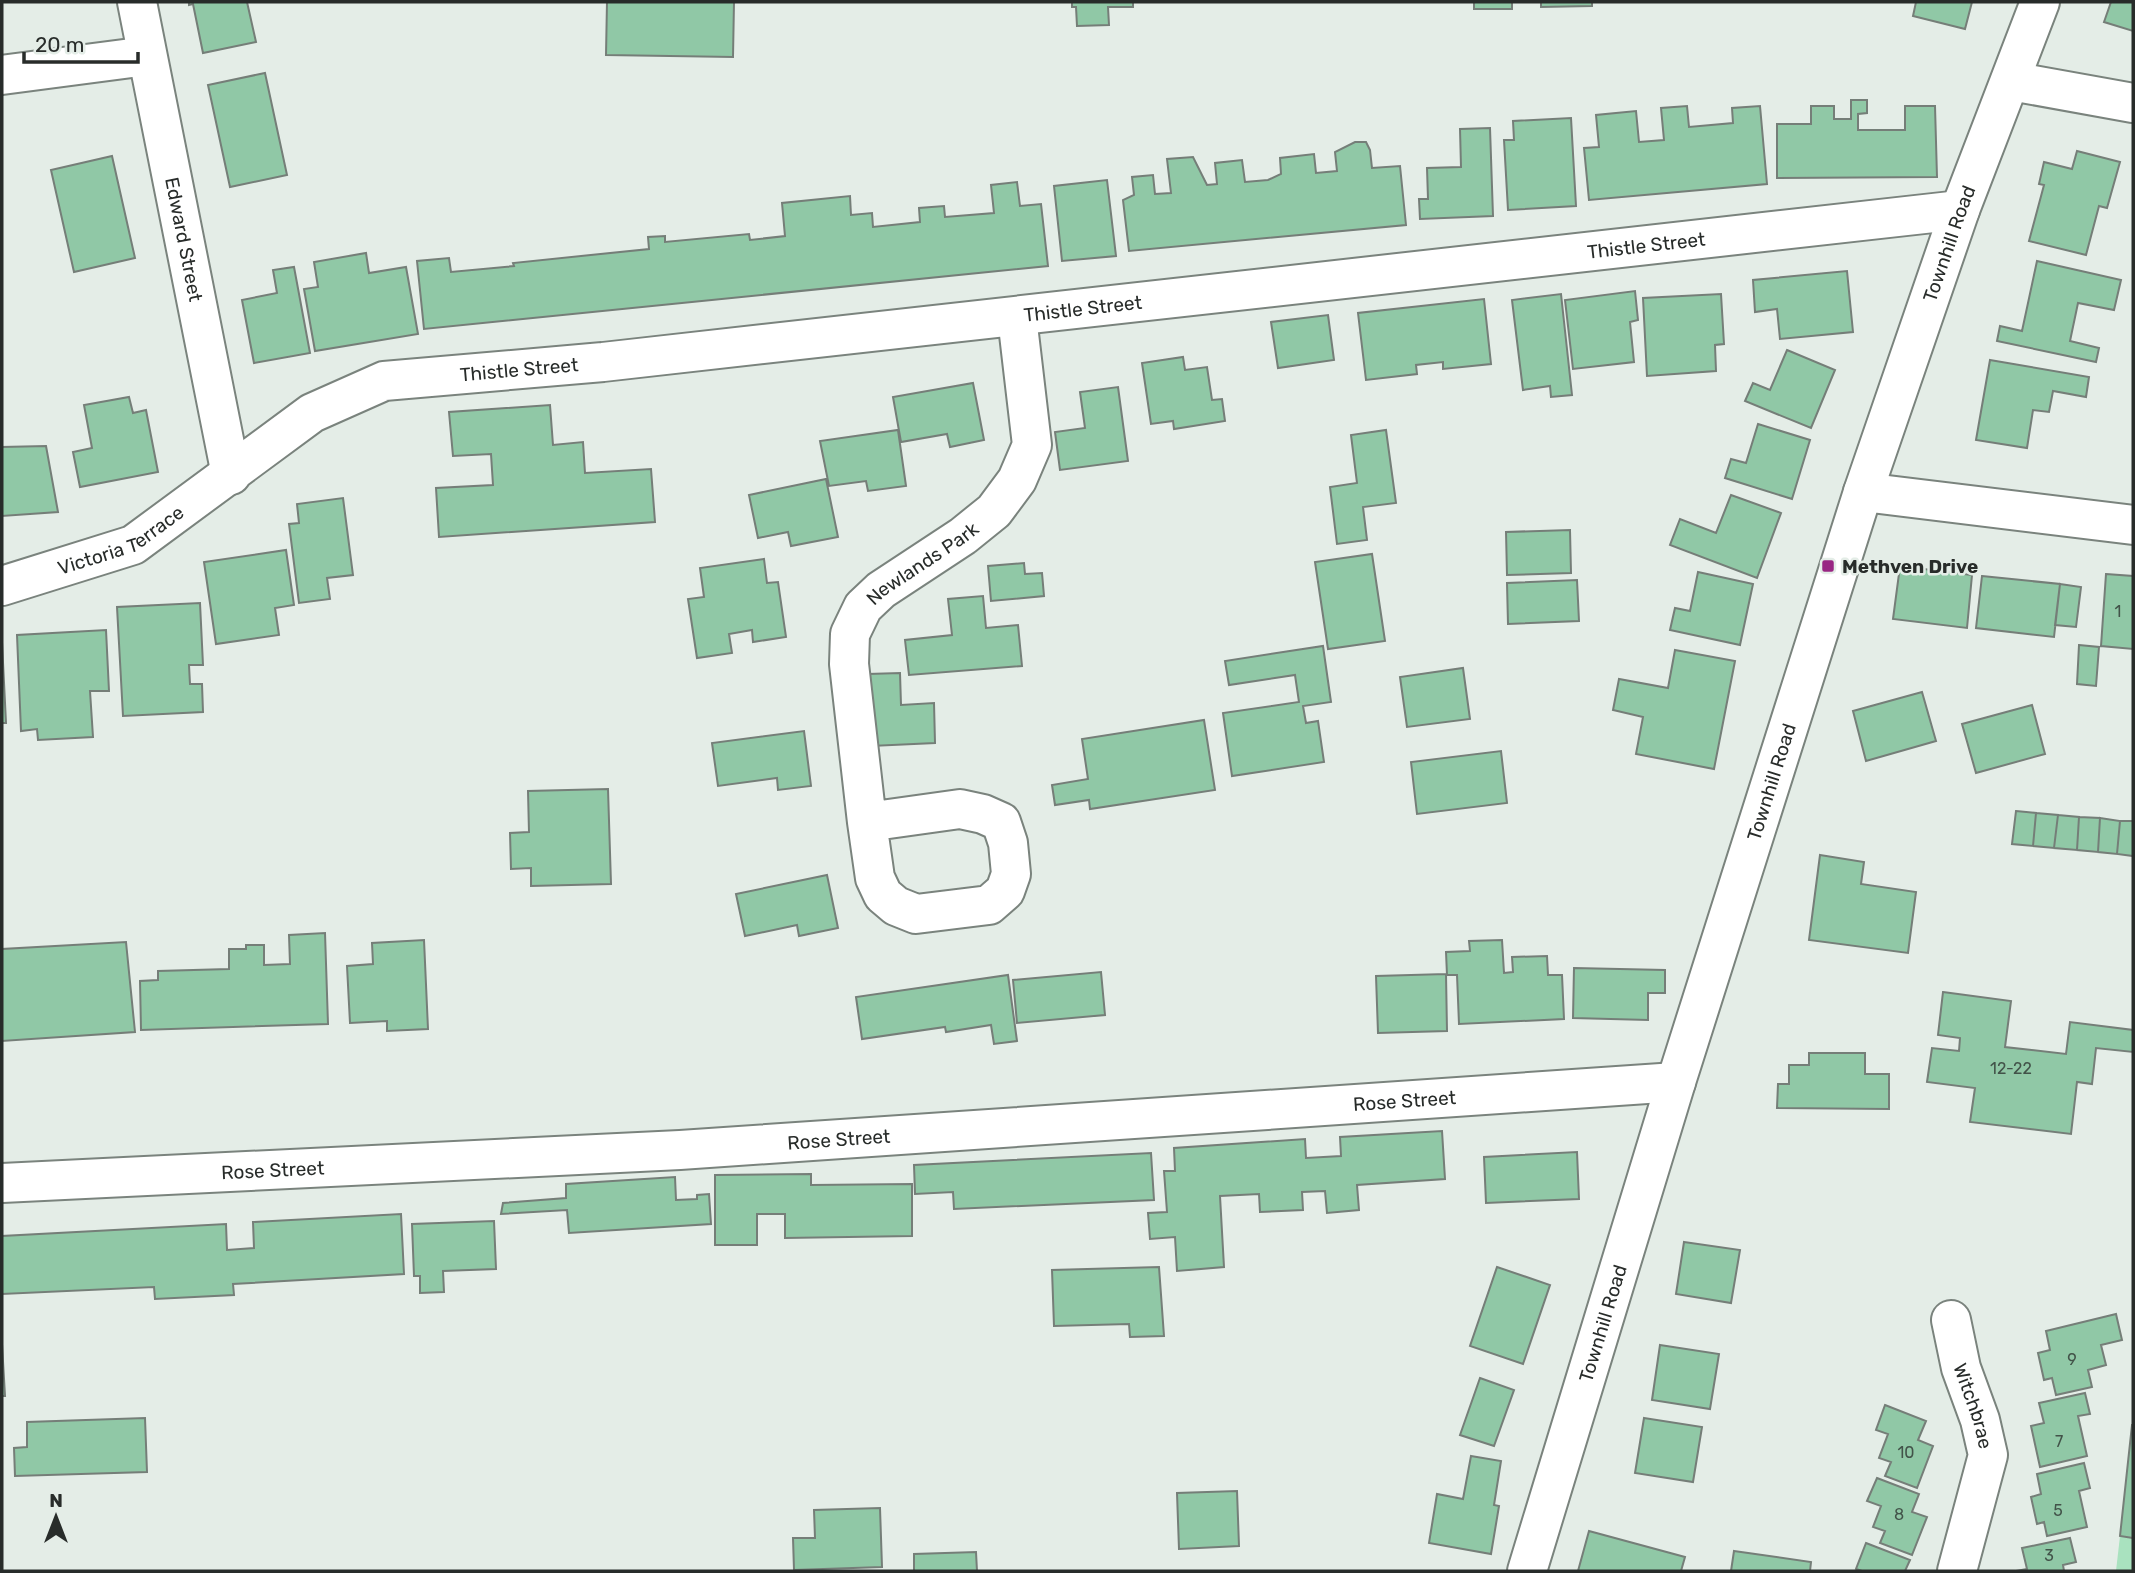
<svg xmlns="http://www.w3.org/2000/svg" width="2135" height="1573" font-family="Rubik,sans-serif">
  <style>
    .garden { fill: #a9e2bf }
    .building { fill: #90c8a6; stroke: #757e78; stroke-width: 2 }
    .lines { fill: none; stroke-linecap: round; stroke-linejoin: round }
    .minor-casing { stroke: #7a837d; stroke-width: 42 }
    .minor { stroke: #fff; stroke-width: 38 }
    .poi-dot { fill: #992683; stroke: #e4ede7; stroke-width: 2.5 }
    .labels { text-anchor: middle; stroke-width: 5; stroke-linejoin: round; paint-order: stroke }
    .number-label { font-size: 16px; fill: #425349 }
    .street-label { font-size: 19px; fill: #282c2a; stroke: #e4ede7 }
    .poi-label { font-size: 19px; font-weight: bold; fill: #282c2a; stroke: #e4ede7; text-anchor: start }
  </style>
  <rect width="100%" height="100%" fill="#e4ede7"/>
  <!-- garden -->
  <path class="garden" d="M2120,1536L2133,1538V1571H2116Z"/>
  <!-- building -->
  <path class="building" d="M189,2H247L256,42L203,53L193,4L189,5Z
    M607,2H734L733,57L606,55Z
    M1072,2H1133V7H1108L1109,25L1077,26L1076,7H1072Z
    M1474,2H1512V9H1474Z
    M1541,2H1592V6L1541,7Z
    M1916,2H1972L1965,29L1913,16Z
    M2111,2H2133V31L2104,22Z
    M265,73L287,175L230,187L208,85Z
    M1851,100H1867V113L1858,114V130H1905V106H1935L1937,177L1777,178V124H1811V106H1834V119H1851Z
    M1687,106L1689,127L1733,123L1732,108L1760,106L1767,184L1589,200L1584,148L1599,147L1596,115L1636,111L1639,142L1664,140L1661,108Z
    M1571,118L1576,206L1508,210L1504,140H1514L1513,121Z
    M1490,128L1493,216L1420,219L1419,199H1428L1427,168L1461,167L1460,129Z
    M1355,142H1366L1370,150L1372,168L1400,166L1406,225L1129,251L1123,200L1134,195L1132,177L1153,175L1155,194L1171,193L1167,159L1193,157L1207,185L1217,184L1215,163L1242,160L1245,182L1268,180L1281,174L1280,158L1314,154L1316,173L1337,171L1335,152Z
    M2077,151L2120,162L2107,208L2099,206L2086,255L2029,241L2044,185L2039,184L2044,162L2072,169Z
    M112,156L135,258L74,272L51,170Z
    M1107,180L1116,256L1062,261L1054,186Z
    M1017,182L1020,206L1041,204L1048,266L424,329L417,261L449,258L451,272L514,266L513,263L649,249L648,237L665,236V242L749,234L750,240L785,236L782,203L850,196L851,215L872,213L873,227L920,222L919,208L944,206L945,217L994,213L991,185Z
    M366,253L369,273L406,267L418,334L315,351L304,289L318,287L314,262Z
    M2037,261L2121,280L2114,310L2078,303L2070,341L2099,348L2096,362L1997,341L2000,326L2022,331Z
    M294,267L310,353L254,363L242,300L277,293L273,270Z
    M1847,271L1853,332L1780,339L1777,309L1755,312L1753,280Z
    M1635,291L1638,320L1630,322L1634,362L1573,369L1565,300Z
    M1561,294L1572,395L1551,397L1550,386L1523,390L1512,300Z
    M1721,294L1724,344L1715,345L1716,371L1647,376L1643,298Z
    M1484,299L1491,364L1443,369V362L1416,365L1417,374L1366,380L1358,313Z
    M1328,315L1334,360L1278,368L1271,322Z
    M1787,350L1835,370L1811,428L1745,401L1753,383L1770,390Z
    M1183,357L1185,370L1207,367L1212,400L1222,399L1225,421L1174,429L1173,421L1151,424L1142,363Z
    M1990,360L2089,377L2086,397L2053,391L2049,412L2033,410L2027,448L1976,440Z
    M973,383L984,440L950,447L947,434L901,442L893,397Z
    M1118,387L1128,461L1060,470L1055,432L1085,428L1080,392Z
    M129,397L133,413L146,410L158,472L80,487L73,452L92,448L84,405Z
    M550,405L553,445L583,442L585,473L651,469L655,522L439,537L436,488L493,485L491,454L453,456L449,412Z
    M1758,424L1810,440L1792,499L1725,478L1731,459L1746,463Z
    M898,430L906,486L868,491L866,481L829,486L820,441Z
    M1386,430L1396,503L1363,507L1367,540L1337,544L1330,487L1357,483L1351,435Z
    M46,446L58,512L2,516V447Z
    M826,479L838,537L791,546L788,532L758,538L749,495Z
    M1731,495L1781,513L1757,578L1670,545L1680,519L1716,533Z
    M343,498L353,575L327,578L330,599L299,603L289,524L299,523L297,504Z
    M1570,530L1571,573L1507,575L1506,532Z
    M286,550L294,605L275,608L279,635L216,644L204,562Z
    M1372,554L1385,641L1328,649L1315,562Z
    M764,559L767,583L778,582L786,637L753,642L752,630L729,634L732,653L697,658L688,599L704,597L700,568Z
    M1024,563L1025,574L1042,573L1044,596L991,601L988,566Z
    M1900,566L1972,575L1967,628L1893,619Z
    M1698,572L1753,584L1740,645L1670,630L1675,608L1690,611Z
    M2106,574L2133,576V649L2101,646Z
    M1982,576L2060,584L2054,637L1976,628Z
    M1577,580L1579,621L1508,624L1507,583Z
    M2060,584L2081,587L2076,627L2055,625Z
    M983,596L986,628L1018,625L1022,666L909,675L905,640L952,635L948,599Z
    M200,603L203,665H189L190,684H202L203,712L123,716L117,607Z
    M106,630L109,691H90L93,737L38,740L37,729L21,731L17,635Z
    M2,642L6,723H2Z
    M2079,645L2099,647L2096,686L2077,684Z
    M1323,646L1331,702L1303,706L1306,723L1318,721L1324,762L1232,776L1223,713L1299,702L1295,675L1229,685L1225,661Z
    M1675,650L1735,661L1714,769L1636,754L1643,717L1613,710L1619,679L1668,688Z
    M1463,668L1470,719L1407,727L1400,677Z
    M900,673L901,705L934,703L935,743L871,746L868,674Z
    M1922,692L1936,741L1866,761L1853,711Z
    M2032,705L2045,754L1976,773L1962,724Z
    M1204,720L1215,790L1090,809L1089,800L1055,805L1052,785L1088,779L1082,739Z
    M804,731L811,786L778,790L777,778L718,786L712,743Z
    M1501,751L1507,803L1417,814L1411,762Z
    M608,789L611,884L531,886V868L511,869L510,833L529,832L528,791Z
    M2016,811L2036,813L2033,846L2012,844Z
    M2036,813L2058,815L2054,848L2033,846Z
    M2058,815L2079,817L2077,850L2054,848Z
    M2079,817L2100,818L2098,852L2077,850Z
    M2100,818L2120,821L2117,854L2098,852Z
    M2120,821H2133V856L2117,854Z
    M1820,855L1864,862L1861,884L1916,892L1908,953L1809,940Z
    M827,875L838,928L799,936L797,925L745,936L736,894Z
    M325,933L328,1024L141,1030L140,981L158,980V971L229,969V949H246V945H264V965L290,964L289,935Z
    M424,940L428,1029L387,1031V1021L350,1023L347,966L373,964L372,943Z
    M1502,940L1504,973L1513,972L1512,957L1547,956L1548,975H1562L1564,1019L1459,1024L1457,975H1447L1446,952L1470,951L1469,941Z
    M126,942L135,1032L2,1041V949Z
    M1574,968L1665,970V993H1648V1020L1573,1018Z
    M1101,972L1105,1015L1017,1023L1013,980Z
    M1446,974L1447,1031L1378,1033L1376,976Z
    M1008,975L1017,1041L994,1044L991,1025L946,1032L945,1027L862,1039L856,997Z
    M1943,992L2011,1001L2005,1047L2066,1054L2070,1022L2133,1030V1052L2096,1048L2092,1084L2077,1082L2071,1134L1970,1122L1975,1088L1927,1082L1932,1048L1959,1051L1960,1038L1938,1035Z
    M1809,1053H1865V1074H1889V1109L1777,1108L1778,1084H1789V1065H1809Z
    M1442,1131L1445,1179L1357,1185L1359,1210L1327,1213L1325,1191L1302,1192L1303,1210L1260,1212L1259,1194L1220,1196L1224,1267L1177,1271L1175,1237L1150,1239L1148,1213L1167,1212L1164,1171H1175L1174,1148L1305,1139L1306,1158L1341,1156L1340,1137Z
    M1577,1152L1579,1199L1486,1203L1484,1157Z
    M1151,1153L1154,1200L954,1209L953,1192L915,1194L914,1165Z
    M811,1174V1185L912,1184V1236L785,1238V1214H757V1245H715V1175Z
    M675,1177L676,1200L697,1199V1195L709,1194L711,1224L569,1233L567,1210L501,1214L503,1203L566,1198V1184Z
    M401,1214L404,1274L233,1284L234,1295L155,1299L154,1287L2,1294V1236L226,1224L227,1250L254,1248L253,1222Z
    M494,1221L496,1269L443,1271L444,1292L420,1293V1276H414L412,1224Z
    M1684,1242L1740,1250L1731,1303L1676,1294Z
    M1159,1267L1164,1336L1130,1337L1129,1324L1054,1326L1052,1270Z
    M1497,1267L1550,1285L1523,1364L1470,1346Z
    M2116,1314L2122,1340L2101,1345L2106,1365L2088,1370L2092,1387L2056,1395L2052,1378L2044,1380L2038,1353L2050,1350L2046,1331Z
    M2,1344L5,1396H2Z
    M1660,1345L1719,1354L1710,1409L1652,1400Z
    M1480,1378L1514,1390L1494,1446L1460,1435Z
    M2085,1393L2090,1414L2078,1416L2087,1456L2040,1467L2031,1426L2044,1423L2039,1403Z
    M1885,1405L1926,1421L1918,1440L1933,1446L1917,1488L1885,1476L1891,1462L1879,1458L1888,1434L1876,1430Z
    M145,1418L147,1472L15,1476L14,1448L27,1447V1422Z
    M1644,1418L1702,1427L1693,1482L1635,1473Z
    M2132,1425H2133V1538L2120,1536Z
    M1471,1456L1501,1461L1494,1505L1499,1506L1491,1554L1429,1543L1437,1494L1463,1499Z
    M2084,1463L2090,1488L2079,1491L2087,1527L2047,1536L2044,1522L2037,1524L2031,1497L2041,1494L2037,1474Z
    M1877,1478L1919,1494L1912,1512L1927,1517L1912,1555L1880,1543L1885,1531L1873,1527L1881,1506L1867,1501Z
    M1237,1491L1239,1546L1179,1549L1177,1493Z
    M880,1508L882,1567L794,1570L793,1538H815L814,1510Z
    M1589,1531L1685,1557L1681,1571H1578Z
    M2070,1538L2076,1562L2063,1565L2064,1571H2016L2027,1569L2022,1548Z
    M1866,1543L1910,1560L1905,1571H1862L1856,1569Z
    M1734,1551L1811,1562L1810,1571H1731Z
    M976,1552L977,1571H914V1554Z"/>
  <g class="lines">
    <!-- minor casing -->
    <g class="minor-casing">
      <g id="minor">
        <path id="s1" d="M137,2L231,475"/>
        <path d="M2,75L147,56"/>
        <path d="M2011,81L2133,103"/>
        <path d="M1863,492L2133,525"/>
        <path id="s2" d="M2,586L133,545L312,413L384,381L603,362L1960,210"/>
        <path id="s3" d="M867,822L875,878L883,895L896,906L916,914L989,905L1005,891L1011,874L1008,843L1001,822L983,814L960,809L867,822L849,664L850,634L863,607L881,590L963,536L994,511L1017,480L1032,445L1017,317"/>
        <path id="s4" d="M2,1183L680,1150L1676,1082"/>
        <path id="s5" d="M1951,1320L1961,1368L1980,1420L1988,1455L1957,1571"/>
        <path id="s6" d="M1527,1571L1676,1082L1863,492L1960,210L2040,2"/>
      </g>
    </g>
    <!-- minor -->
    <use href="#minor" class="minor"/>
  </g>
  <!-- markers -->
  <rect class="poi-dot" x="1821" y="559" width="14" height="14" rx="3.5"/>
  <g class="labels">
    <!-- number labels -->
    <g class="number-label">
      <text x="2118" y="617">1</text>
      <text x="2011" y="1074">12-22</text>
      <text x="2072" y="1365">9</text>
      <text x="2059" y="1447">7</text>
      <text x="1906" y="1458">10</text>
      <text x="2058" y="1516">5</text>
      <text x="1899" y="1520">8</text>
      <text x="2049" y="1561">3</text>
    </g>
    <!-- street labels -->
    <g class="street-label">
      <text dy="7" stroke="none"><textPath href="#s1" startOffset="242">Edward Street</textPath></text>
      <text dy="7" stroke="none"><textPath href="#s6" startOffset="1393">Townhill Road</textPath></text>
      <text dy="7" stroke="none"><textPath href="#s2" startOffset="1708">Thistle Street</textPath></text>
      <text dy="7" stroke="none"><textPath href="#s2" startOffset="1141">Thistle Street</textPath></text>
      <text dy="7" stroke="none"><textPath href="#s2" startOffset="574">Thistle Street</textPath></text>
      <text dy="7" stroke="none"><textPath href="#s2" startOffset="128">Victoria Terrace</textPath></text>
      <text dy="7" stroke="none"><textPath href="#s3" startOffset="710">Newlands Park</textPath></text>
      <text dy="7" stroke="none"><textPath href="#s6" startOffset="826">Townhill Road</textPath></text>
      <text dy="7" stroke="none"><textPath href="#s4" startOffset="1405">Rose Street</textPath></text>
      <text dy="7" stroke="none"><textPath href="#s4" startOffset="838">Rose Street</textPath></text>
      <text dy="7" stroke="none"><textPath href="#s4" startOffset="271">Rose Street</textPath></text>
      <text dy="7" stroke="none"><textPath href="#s6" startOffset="259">Townhill Road</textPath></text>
      <text dy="7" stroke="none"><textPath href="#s5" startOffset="89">Witchbrae</textPath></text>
    </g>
    <!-- poi labels -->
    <g class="poi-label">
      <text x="1842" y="573">Methven Drive</text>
    </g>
  </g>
  <!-- border -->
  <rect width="2135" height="1573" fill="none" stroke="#282c2a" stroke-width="7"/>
  <!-- north arrow -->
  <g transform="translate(56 1517)" stroke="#e4ede7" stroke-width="5" paint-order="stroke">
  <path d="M0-5L12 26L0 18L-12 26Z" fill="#282c2a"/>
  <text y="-10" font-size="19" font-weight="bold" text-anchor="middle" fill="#282c2a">N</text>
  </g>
  <!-- scale -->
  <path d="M24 52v10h114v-10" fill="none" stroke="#282c2a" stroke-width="3.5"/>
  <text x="35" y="52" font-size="21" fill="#282c2a" stroke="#e4ede7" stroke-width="5" paint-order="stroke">20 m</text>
</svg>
